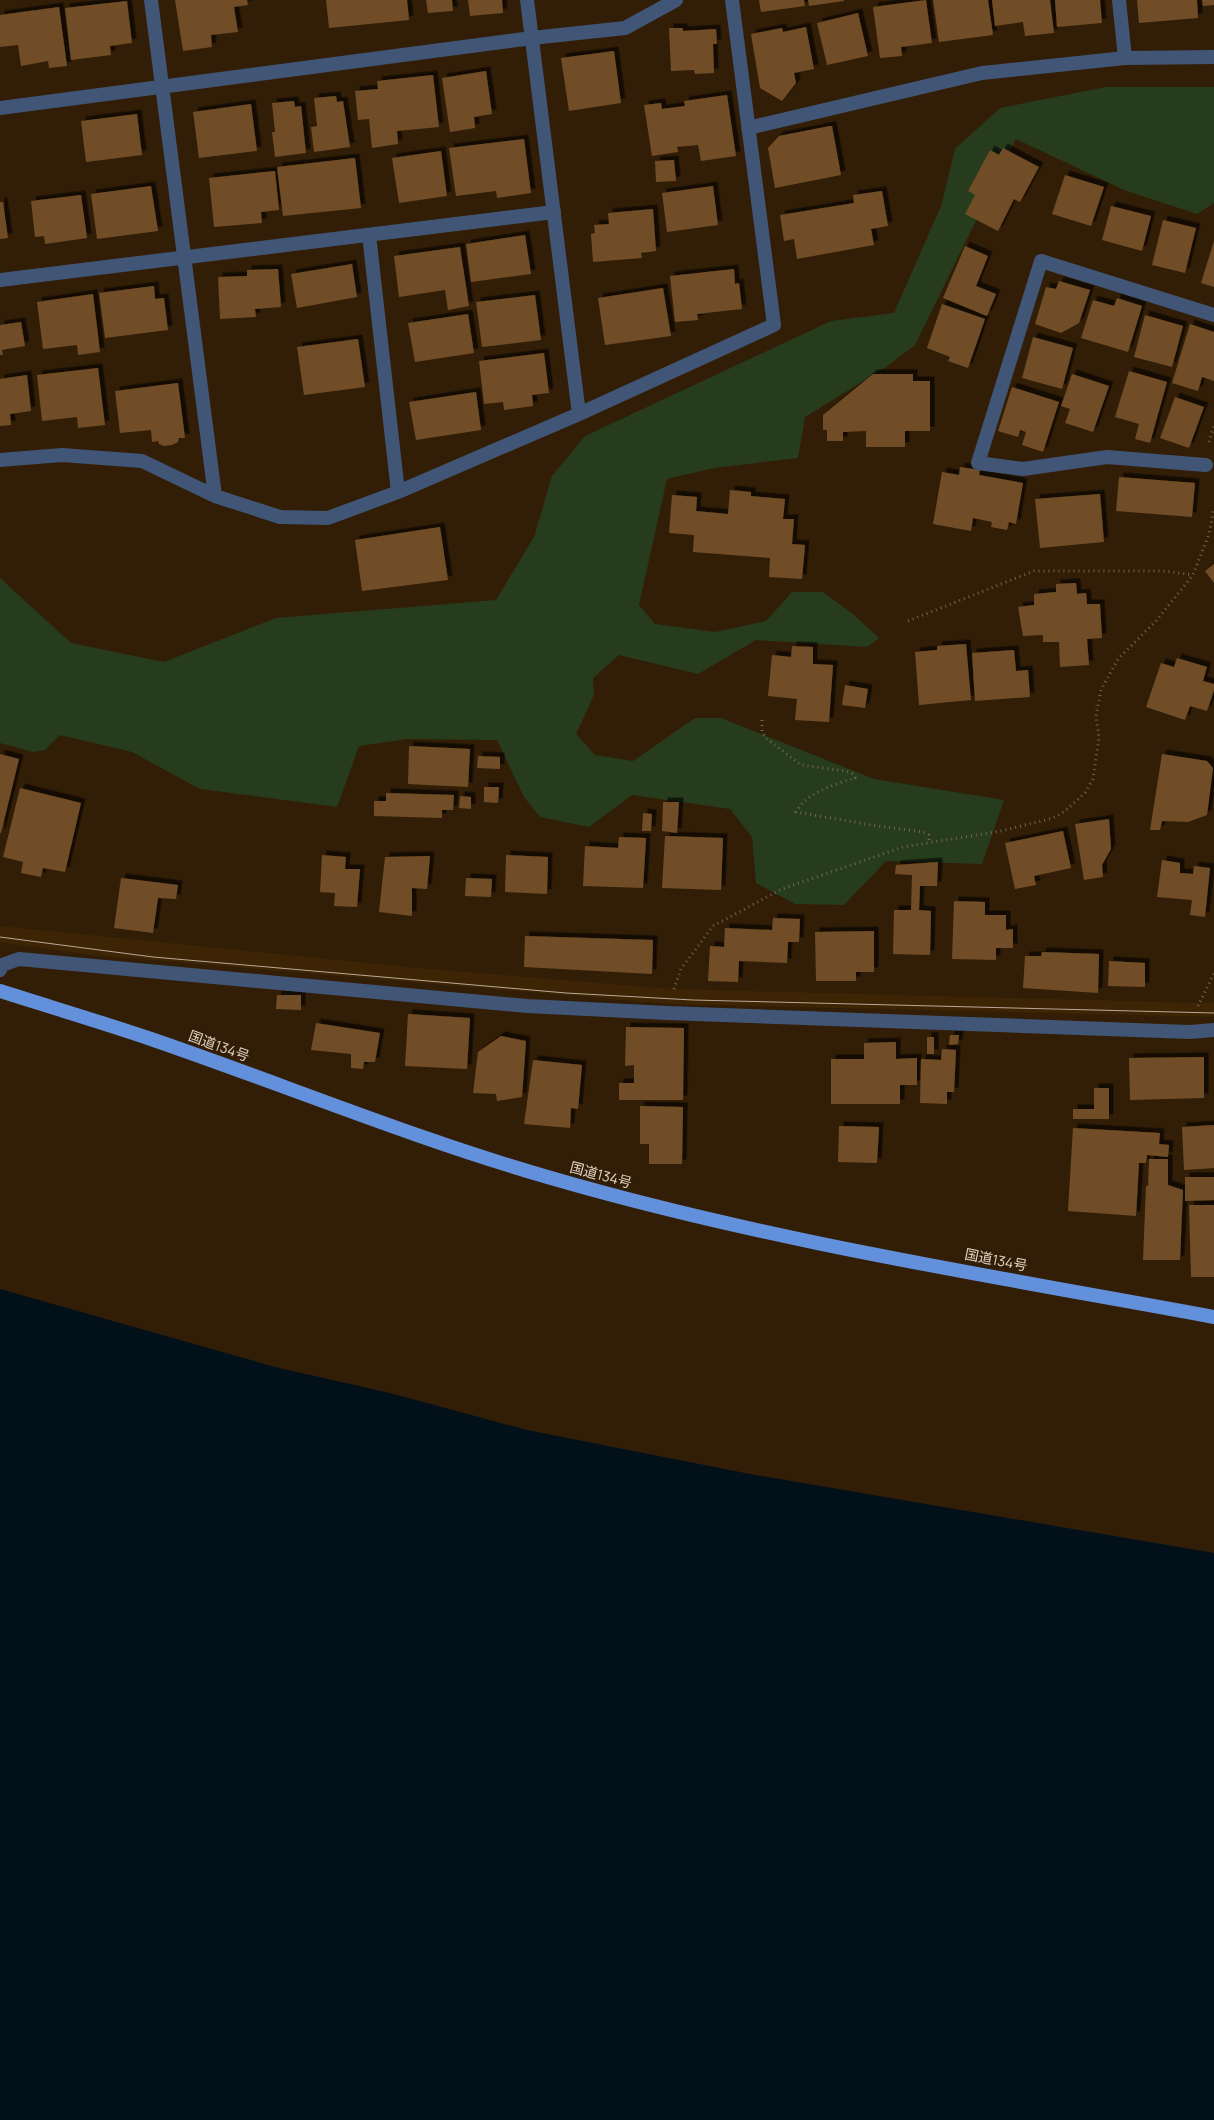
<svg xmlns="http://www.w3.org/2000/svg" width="1214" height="2120" font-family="Manrope,'Noto Sans JP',sans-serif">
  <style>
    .built { fill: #3d2404 }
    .green { fill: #263c1d }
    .water { fill: #021119 }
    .building { fill: #704d26; filter: url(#shadow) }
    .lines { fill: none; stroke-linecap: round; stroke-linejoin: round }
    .path { stroke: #75644f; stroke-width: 3; stroke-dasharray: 1 4; stroke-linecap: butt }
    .minor { stroke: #415576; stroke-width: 14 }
    .tertiary { stroke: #415576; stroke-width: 14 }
    .trunk { stroke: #6290da; stroke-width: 14 }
    .tram { stroke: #b9a999; stroke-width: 1 }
    .labels { text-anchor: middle; stroke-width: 5; stroke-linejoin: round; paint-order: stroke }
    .street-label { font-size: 14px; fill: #e1d3c5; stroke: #321e06 }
  </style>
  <defs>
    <filter id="shadow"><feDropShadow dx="4.5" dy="-4.5" stdDeviation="0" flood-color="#0009"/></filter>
  </defs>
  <rect width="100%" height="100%" fill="#321e06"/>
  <!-- built -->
  <path class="built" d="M0,926L418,968L674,989L1200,1003L1214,1002V1017L669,1004L91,955L0,942Z"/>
  <!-- green -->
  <path class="green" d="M1106,87H1214V203L1197,214L1124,190L1016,139L915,345L886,367L805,417L798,458L714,468L667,479L639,605L655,624L715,632L766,621L792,592H823L854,615L879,638L867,647L756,640L698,674L619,655L593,678L594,695L576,734L595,755L633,761L695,718H721L874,779L1004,800L982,864L886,861L844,905L795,904L756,883L752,837L730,809L632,795L589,827L540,817L524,797L497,740L408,739L359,746L337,807L200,789L132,752L60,735L45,750L33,752L0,743V578L71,643L164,662L276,618L496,600L534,537L552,476L585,436L831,321L894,313L941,206L955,149L1000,108Z"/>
  <!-- water -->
  <path class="water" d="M0,1289L275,1367L390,1393L527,1430L750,1474L1214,1553V2120H0Z"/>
  <!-- building -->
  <path class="building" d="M175,0H247L248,5L234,7L238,32L211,35L212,47L183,51Z
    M326,0H407L409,20L329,28Z
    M426,0H452L453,11L428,13Z
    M468,0H502L503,13L470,16Z
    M759,0H804L805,6L761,12Z
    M808,0H844V1L809,6Z
    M926,0L932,43L901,47L902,56L880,58L873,7Z
    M933,0H988L993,35L939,42Z
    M992,0H1050L1054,33L1025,36L1023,22L995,26Z
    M1055,0H1100L1102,23L1057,27Z
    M1137,0H1197L1198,18L1139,23Z
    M1202,0H1214V5L1203,6Z
    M127,1L132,43L110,46L111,55L71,60L65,8Z
    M59,7L67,66L49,68L48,61L21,66L18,45L0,47V15Z
    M858,13L868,56L827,65L817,23Z
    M806,27L814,69L794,73L796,83L782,101L760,88L751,34L782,28L783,32Z
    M669,28H683V31L716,29L717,44H713L714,73L695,74L694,70L671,71Z
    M614,51L621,103L569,111L561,58Z
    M486,71L492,114L474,117L475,128L450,132L442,78Z
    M433,75L439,127L397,131L398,144L372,148L369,119L358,120L355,91L378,89L377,81Z
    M727,95L736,156L701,161L698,145L677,147L678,152L652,156L644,105L661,103L662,109L685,106L684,101Z
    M336,96L337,102L343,101L350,147L314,152L311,127L317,126L314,98Z
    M294,101L295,107L301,106L306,153L275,157L272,132H275L272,103Z
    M251,104L257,151L199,158L193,112Z
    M137,114L142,155L86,162L81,121Z
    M830,126H832L841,175L775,188L768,148L779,136Z
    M524,139L531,193L497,198L496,191L456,196L449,148Z
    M1003,148L1039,167L1020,202L1014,199L998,231L965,214L975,195L968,191L990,150L999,155Z
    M441,151L447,196L399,203L392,158Z
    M355,158L361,208L283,216L277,167Z
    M674,160L676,181L656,182L655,161Z
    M275,171L279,210L261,212L262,223L214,227L209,178Z
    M1065,175L1104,187L1091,226L1052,214Z
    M151,186L158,231L97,239L91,194Z
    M713,186L718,225L667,232L662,193Z
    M882,191L888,226L871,229L874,245L797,259L794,239L784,241L780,215L854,203L853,195Z
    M81,195L87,238L45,244L44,236L35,237L31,201Z
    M0,202H3L8,238L0,239Z
    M1111,206L1151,216L1142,251L1102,240Z
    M653,209L656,251L641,253L642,258L593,262L591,234L595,233L594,225L609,224L608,213Z
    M1163,220L1196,228L1185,273L1152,265Z
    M525,235L531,274L471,282L466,244Z
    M1214,241V287L1201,283Z
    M965,246L988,256L976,286L996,294L987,316L943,298Z
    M460,247L469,306L448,310L445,290L399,297L394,256Z
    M352,264L357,297L297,308L291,274Z
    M278,269L281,307L255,309L256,317L220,319L218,277L247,276V270Z
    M734,269L735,284L739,283L742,309L697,314L698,320L675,322L670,276Z
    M1059,281L1090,290L1079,323L1061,333L1035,324L1046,287L1056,289Z
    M154,286L155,299L164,298L168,330L105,338L99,293Z
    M663,288L671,336L605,345L598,298Z
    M93,294L100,352L78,355L77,345L43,349L37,302Z
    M535,295L541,340L482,347L476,302Z
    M1117,298L1142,306L1128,352L1081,338L1093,300L1114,306Z
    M942,304L985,319L968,368L948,361L950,357L927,348Z
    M468,314L474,353L415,362L408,323Z
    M1145,315L1183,326L1172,367L1134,357Z
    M21,322L25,346L2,350L3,355H0V325Z
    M1190,324L1214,332V381L1202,377L1198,391L1172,383Z
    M1033,337L1073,348L1062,389L1022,378Z
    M358,339L365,387L304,395L297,347Z
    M544,353L549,393L532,395L533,406L504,410L503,402L484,404L479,361Z
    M98,368L105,425L78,428L77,417L42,421L37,375Z
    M1129,371L1167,382L1150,443L1135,439L1139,424L1115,417Z
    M873,374H913V381H930V431H905V447H866V431L843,432V441H827V430H823V415Z
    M1072,374L1109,386L1093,432L1065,423L1070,409L1061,406Z
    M27,375L31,411L10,414L11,425L0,426V379Z
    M178,383L185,438H179L178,442L172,445L164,446L159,444L158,441L152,442L151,430L120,433L115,391Z
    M1012,387L1059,402L1043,452L1022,445L1026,432L1020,430L1018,437L998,431Z
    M476,392L481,430L416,440L409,402Z
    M1175,397L1204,407L1189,448L1160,438Z
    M960,467L980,470L979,475L1023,483L1016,524L1009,522L1007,530L991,527L992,522L973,518L971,531L933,524L942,472L959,475Z
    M1119,477L1195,483L1192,517L1116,511Z
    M730,490L751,492V496L785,499L783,519H794L792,544L805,545L802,579L769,577L770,558L693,552L694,535L669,533L672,495L697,497L696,511L728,514Z
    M1100,494L1104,542L1040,548L1035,499Z
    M440,527L448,580L362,591L355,540Z
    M1214,564V583L1205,571Z
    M1076,583L1077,594L1086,593L1087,604H1100L1102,638L1087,639L1089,665L1060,667L1059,642H1043V635L1023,636L1018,607L1034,605V594L1056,592V584Z
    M966,644L971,700L919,705L915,652L937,650V646Z
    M792,646L813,647V664L833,665L829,722L795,720L797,699L768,696L772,655L791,657Z
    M1014,650L1016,671L1028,670L1030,697L975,701L972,653Z
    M1177,658L1207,667L1203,681L1214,684V690L1207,711L1190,706L1185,720L1146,707L1161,663L1174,667Z
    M845,685L868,689L865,708L842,705Z
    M409,746L470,749L468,787L408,784Z
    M0,754L19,759L1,833H0Z
    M1162,754L1207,761L1213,768L1207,815L1188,822L1162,821L1160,830H1150Z
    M478,756L500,757V769L477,768Z
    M484,787H499L498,803L484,802Z
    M20,788L81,803L65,872L43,868L41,877L21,873L23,862L3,857Z
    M386,793L454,795L453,810H442V818L374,816V801H386Z
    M460,796L471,797V809L459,808Z
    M663,802H679L677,833L662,831Z
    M643,813L652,814L651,831H642Z
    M1109,819L1111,849L1102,865L1103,877L1084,880L1075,824Z
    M1063,831L1071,868L1034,876L1036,885L1015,889L1005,843Z
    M665,836L723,838L721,890L662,888Z
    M619,837L646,838L643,888L583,886L585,846L618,848Z
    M322,855L346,857L345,869H360L357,907L334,906L335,893L320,892Z
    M506,855L548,857L547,894L505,892Z
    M430,856L427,889L412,888V916L379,912L385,857Z
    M1162,860L1180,863V873L1193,874L1194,866L1210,868L1205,917L1190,915L1192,900L1157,897Z
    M938,862L937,886H920L919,910L931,911L930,955L893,954L894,910H911L912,875L895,874L896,865Z
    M121,878L178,885L176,899L158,898L153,933L114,928Z
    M466,878L492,879L491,897L465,896Z
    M954,901L985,902V915H1006V930L1013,929V948H996V960L952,959Z
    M773,918L800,919L799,942H788L787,963L739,961L738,982L708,981L710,946L724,947L725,928L772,930Z
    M874,931V972H856V981H816L815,932Z
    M525,936L653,940L652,974L524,967Z
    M1042,952L1099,954L1098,993L1023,988L1025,956H1041Z
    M1109,961L1145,963V987L1108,986Z
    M277,995H301V1010L276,1009Z
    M408,1014L470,1018L467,1069L405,1066Z
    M316,1023L380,1033L375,1062H364L363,1069L351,1068V1054L311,1050Z
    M626,1027L684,1028L683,1100H619V1083H634V1065L625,1066Z
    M950,1035H959L958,1044L949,1045Z
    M501,1036L526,1041L522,1097L497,1101L496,1094L473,1093L478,1052Z
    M927,1037H934V1054H927Z
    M896,1042V1059L917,1058V1085H900V1104H831V1059H864V1043Z
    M942,1049L956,1050L954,1092H947V1104L920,1103L921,1059L941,1060Z
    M1204,1057V1098L1130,1100L1129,1058Z
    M533,1060L582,1065L578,1109L571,1108L570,1128L524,1124Z
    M1094,1088H1109V1119H1073V1109H1094Z
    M640,1106L683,1107L682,1164H649V1144H640Z
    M1214,1125V1168L1184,1170L1182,1127Z
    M839,1126L879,1127L877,1163L838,1162Z
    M1073,1128L1160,1133L1159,1144L1169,1145L1168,1157L1147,1155L1146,1163H1139L1136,1216L1068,1211Z
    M1149,1159H1168V1185L1183,1190L1180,1260H1143L1146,1186H1148Z
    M1185,1177H1214V1200L1185,1201Z
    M1189,1205H1214V1277H1191Z"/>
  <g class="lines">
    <!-- path -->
    <path class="path" d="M1209,442L1214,426
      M908,621L1034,571H1165L1193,575
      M762,720V732L767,739L801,765L846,771L853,774L855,778C835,784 806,793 796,812L871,825L923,832L929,835V841
      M674,989L681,969L713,926L782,889L903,847L1001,831L1053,818L1065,811L1085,793L1093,779L1099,737L1096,716L1101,690L1118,659L1156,621L1193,575L1209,534L1214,508
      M1198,1006L1214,973"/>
    <!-- minor -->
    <path class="minor" d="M151,0L215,496
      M527,0L579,414
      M1119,0L1125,58
      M532,38L625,28L676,0
      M748,128L982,73L1125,58L1214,57
      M369,235L398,492
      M0,280L554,212
      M0,460L62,455L142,461L215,496L280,517L328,518L398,492L579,414L774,325L732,0
      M1206,465L1107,457L1023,469L978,463L1041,261L1214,315
      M0,970L2,965L19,959L527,1006L667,1013L1190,1032L1214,1030"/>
    <!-- tertiary -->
    <path class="tertiary" d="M0,108L532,38"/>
    <!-- trunk -->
    <path class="trunk" d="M0,991C50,1007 101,1022 151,1039C285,1085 415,1139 551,1178C768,1241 992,1276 1214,1317"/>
    <!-- tram -->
    <path class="tram" d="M0,937L153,957L566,993L693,1000L1214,1013"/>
  </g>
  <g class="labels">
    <!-- street labels -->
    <g class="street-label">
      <text transform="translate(219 1046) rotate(20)" y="5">国道134号</text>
      <text transform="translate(601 1175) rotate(15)" y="5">国道134号</text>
      <text transform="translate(996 1260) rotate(11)" y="5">国道134号</text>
    </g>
  </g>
</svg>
